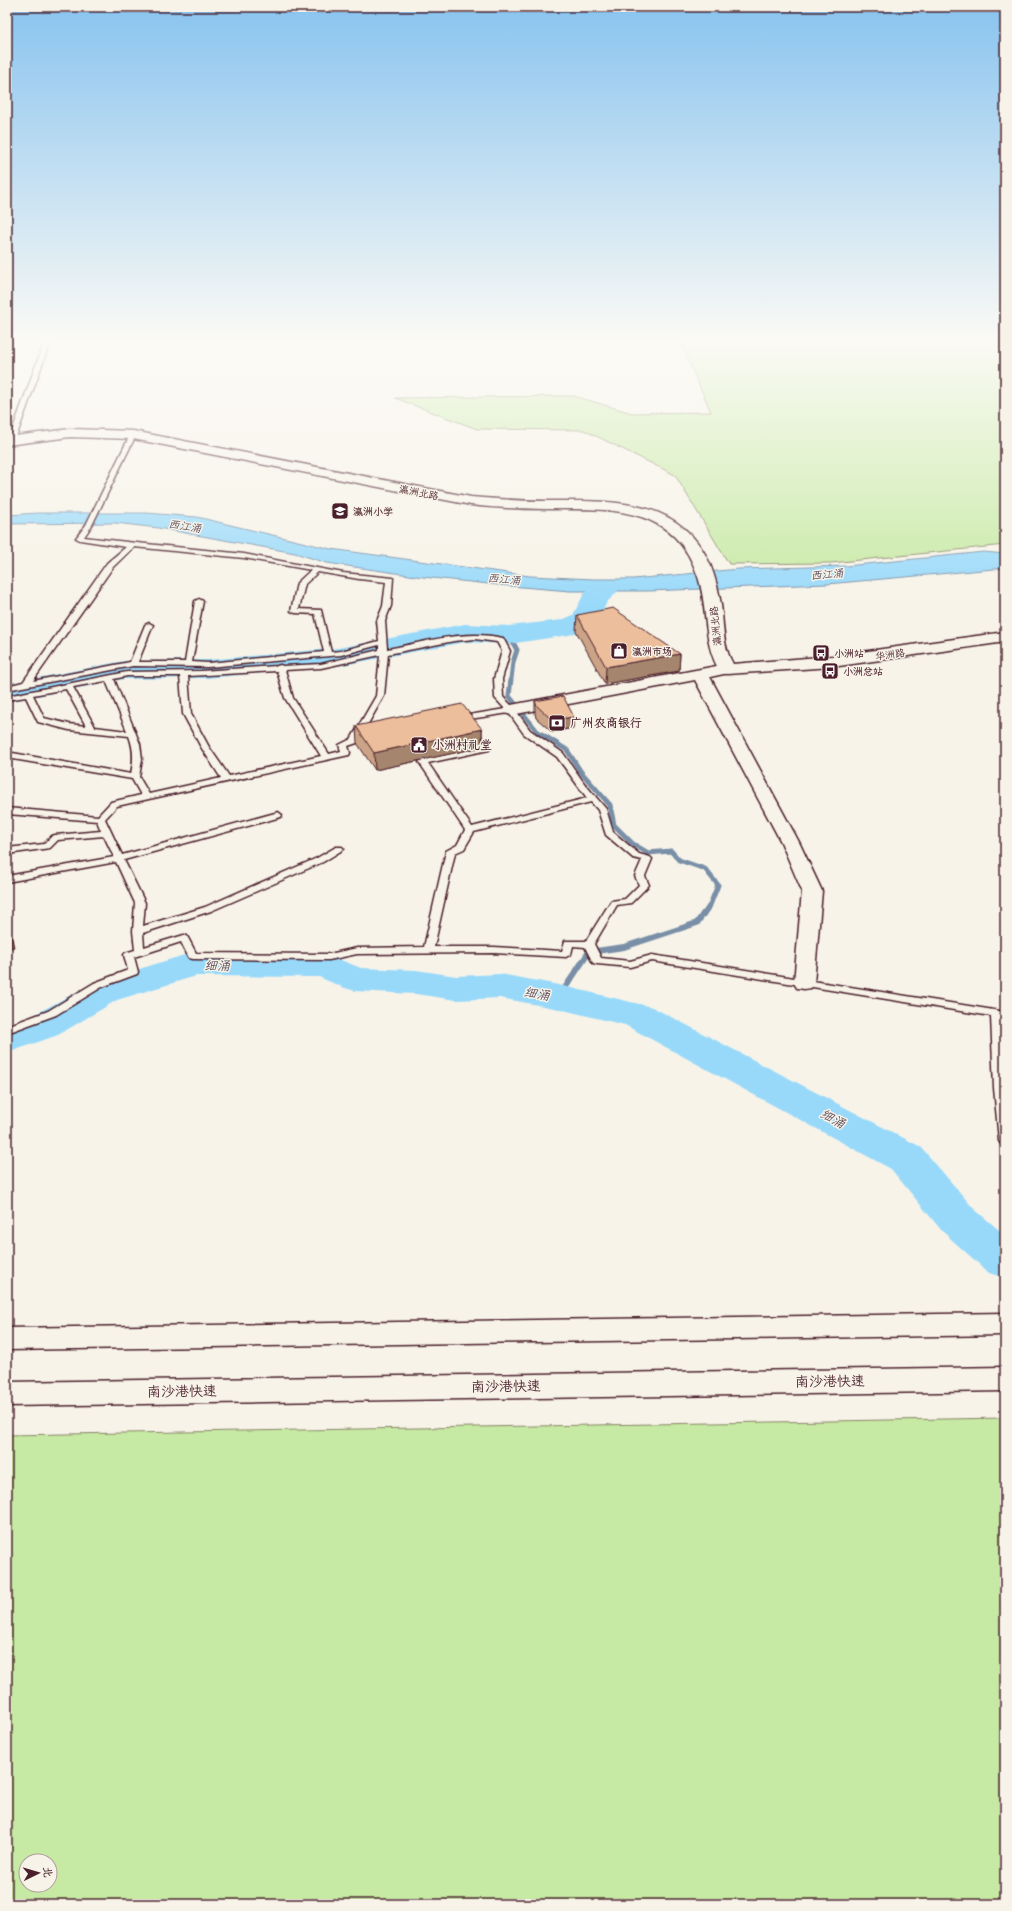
<svg xmlns="http://www.w3.org/2000/svg" width="1012" height="1911" font-family="'Shantell Sans','LXGW WenKai TC',sans-serif">
  <style>
    .green { fill: #c6e9a3; stroke: #888467; fill-rule: evenodd }
    .water { fill: #98d9fa; stroke: #798fa7 }
    .lines { fill: none; stroke-linecap: round; stroke-linejoin: round }
    .stream-far1 { stroke: #798fa7; stroke-width: 5 }
    .stream { stroke: #798fa7; stroke-width: 6 }
    .river { fill: #98d9fa; fill-rule: evenodd }
    .service-casing { stroke: #4a1f2b; stroke-width: 3 }
    .minor-casing { stroke: #4a1f2b; stroke-width: 3 }
    .secondary-casing { stroke: #4a1f2b; stroke-width: 3 }
    .motorway-casing { stroke: #4a1f2b; stroke-width: 3 }
    .service { fill: #f7f3e8; fill-rule: evenodd }
    .minor { fill: #f7f3e8; fill-rule: evenodd }
    .secondary { fill: #f7f3e8; fill-rule: evenodd }
    .motorway { fill: #f7f3e8; fill-rule: evenodd }
    .wall { fill: #cba386; stroke: #4a1f2b }
    .shaded-wall { fill: #a5856d; stroke: #4a1f2b }
    .building { fill: #ecbe9c; stroke: #4a1f2b }
    .labels { text-anchor: middle; stroke-width: 3; stroke-linejoin: round; paint-order: stroke }
    .far-street-label { font-size: 10px; fill: #4a1f2b; stroke: #f7f3e8 }
    .far-poi-label { font-size: 10px; font-weight: bold; fill: #4a1f2b; stroke: #f7f3e8; text-anchor: start }
    .far-water-label { font-size: 11px; font-style: italic; fill: #5e4e5f; stroke: #f7f3e8 }
    .poi-label { font-size: 12px; font-weight: bold; fill: #4a1f2b; stroke: #f7f3e8; text-anchor: start }
    .water-label { font-size: 13px; font-style: italic; fill: #5e4e5f; stroke: #f7f3e8 }
    .near-street-label { font-size: 14px; fill: #4a1f2b; stroke: #f7f3e8 }
  </style>
  <rect width="100%" height="100%" fill="#f7f3e8"/>
  <filter id="ink" filterUnits="userSpaceOnUse"><feTurbulence type="fractalNoise" baseFrequency=".025" numOctaves="2"/><feDisplacementMap in="SourceGraphic" scale="8" xChannelSelector="R" yChannelSelector="G"/><feConvolveMatrix kernelMatrix="1 2 1 2 8 2 1 2 1" color-interpolation-filters="sRGB"/></filter>
  <g filter="url(#ink)">
    <!-- green -->
    <path class="green" d="M679,340H1005V545L831,563L729,564L675,475L584,430L477,429L395,398L574,396L632,413L711,412Z
      M1005,1418V1904H7V1435ZM26,1861H50V1885H26Z"/>
    <!-- water -->
    <path class="water" d="M39,513H146L197,517L331,549L530,576L594,579H633L739,569L846,566L984,552L1005,554V568L827,584L649,591H570L498,585L423,577L327,563L295,553L158,528L115,523L7,524V515Z"/>
    <g class="lines">
      <!-- stream-far1 -->
      <path class="stream-far1" d="M509,635L517,650L513,662L509,696L537,731L567,750L581,772L610,805L614,825L633,844L648,853L671,851L679,860L705,869L718,885L710,905L703,915"/>
      <!-- stream -->
      <path class="stream" d="M559,997L589,952L624,947L697,923L703,914"/>
      <!-- river -->
      <path class="river" d="M604,583L614,585L618,591L607,602L595,626L569,635L509,644L465,642L338,666L207,678L124,679L7,702V684L124,661L207,660L338,648L465,624L509,626L562,620L573,615L585,592L594,585Z
        M194,952L325,954L361,968L416,970L456,976L500,974L559,985L652,1007L921,1147L974,1209L1005,1235V1278L989,1273L942,1231L891,1169L625,1025L559,1009L500,998L456,1000L416,994L355,991L342,987L319,977L196,976L117,1000L58,1035L7,1053V1026L30,1017L91,984Z"/>
      <!-- service casing -->
      <g class="service-casing">
        <path id="service" d="M45,340H51L15,440L10,441L9,440Z
          M133,433L136,435L92,525L84,537L127,542L244,554L343,573L393,578L391,606L385,621L387,649C425,642 465,629 503,638L510,651L502,679L503,697L514,708L530,730L563,753L584,783L606,809L613,832L639,854L650,857L652,859L645,876L649,885L631,903L617,905L594,944L601,958L630,961L652,955L1000,1011L1001,1013L1005,1093V1145L1001,1144L999,1141L994,1088L991,1016L652,961L630,967L597,964L593,963L585,947L573,946L571,954L566,957L494,953L357,954L329,960L193,959L189,958L181,942L134,957L138,972L137,974L102,987L56,1015L7,1033V1026L48,1011L94,983L128,970L124,955L125,953L135,950L133,931L135,903L116,862L7,882V876L114,857L104,836L58,840L50,848L7,854V848L44,844L52,836L55,835L101,831L97,821L7,814V808L98,816L111,802L141,795L132,779L7,758V752L131,774C134,760 134,749 129,736L69,730L38,722L26,697L7,700V696L127,672L201,671L277,666L280,665L283,666L321,664L379,650V645L341,655L208,667L133,666L7,690V686L23,682L107,563L126,547L80,540L76,538L86,525L130,435ZM134,547L244,558L311,570L297,583L291,611L295,613L315,614L324,652L208,663L192,662L203,601L199,599L195,601L185,662H138L153,625L149,623L145,625L130,662L33,681L113,567ZM318,572L359,579L386,582L383,606L377,621L379,641L341,651L331,652L321,610L299,609L305,584ZM475,639L497,642L502,651L494,679L495,698L505,709L457,717V721L509,713L524,734L557,757L587,798L472,827L428,763L489,750L490,748L476,730H470L469,732L480,747L423,759L419,762L465,830L457,845L446,851L424,947L357,948L329,954L196,953L187,936L184,935L144,947L143,933L211,911L323,862L344,849L342,847H336L317,858L205,907L143,926L145,903L124,860L281,817L282,815L278,812L275,813L122,855L105,819L117,806L349,755L350,753L348,746L357,743L384,696L388,654L454,641ZM380,655L376,696L351,739L339,745L341,751L329,754L293,698L285,670L321,668ZM277,671L285,698L321,756L229,776L209,747L191,714L188,676ZM127,676H180L183,714L201,747L221,778L149,794L139,777L142,759L140,744L114,679ZM106,681L127,731L95,727L73,687ZM66,689L86,726L69,724L44,718L33,695ZM591,802L598,810L606,835L633,858L642,860L635,876L639,885L625,899L611,901L586,941H565L562,951L494,947H434L455,853L464,849L474,832Z"/>
      </g>
      <!-- minor casing -->
      <g class="minor-casing">
        <path id="minor" d="M727,664L733,666L735,669L733,672L710,677L799,842L822,891L814,983L811,988L804,989L797,988L794,983L802,891L781,842L695,680L511,715L505,713L503,710L505,707L511,705Z"/>
      </g>
      <!-- secondary casing -->
      <g class="secondary-casing">
        <path id="secondary" d="M70,429L133,431L471,497C496,499 521,501 547,501C609,501 680,496 710,564C715,577 719,591 721,605C724,625 722,645 733,664L832,656L1005,632V642L832,667L727,674L721,673C701,643 709,606 697,574C673,504 608,509 547,509C521,509 496,508 471,505L133,439L70,437L7,445V437Z"/>
      </g>
      <!-- motorway casing -->
      <g class="motorway-casing">
        <path id="motorway" d="M1005,1313V1335L7,1350V1328Z
          M1005,1367V1391L7,1406V1382Z"/>
      </g>
      <!-- service -->
      <use href="#service" class="service"/>
      <!-- minor -->
      <use href="#minor" class="minor"/>
      <!-- secondary -->
      <use href="#secondary" class="secondary"/>
      <!-- motorway -->
      <use href="#motorway" class="motorway"/>
    </g>
    <!-- wall -->
    <path class="wall" d="M577,615L680,654L679,671L605,684L576,631Z
      M535,701L573,728L552,732L536,718L535,713Z
      M356,726L482,729V747L375,770L357,743Z"/>
    <!-- shaded-wall -->
    <path class="shaded-wall" d="M680,654L679,671L605,684L606,667Z
      M574,717L573,728L552,732V720Z
      M482,729V747L375,770L374,753Z
      M11,935L14,947L7,949V936Z"/>
    <!-- building -->
    <path class="building" d="M613,608L680,654L606,667L577,615Z
      M563,696L574,717L552,720L537,706L535,701Z
      M462,704L482,729L374,753L356,726Z
      M7,919L11,935L7,936Z"/>
  </g>
  <!-- sky -->
  <linearGradient id="sky" x2="0" y2="1"><stop stop-color="#88c3ef"/><stop offset="0.56" stop-color="#fbfaf5"/><stop offset="1" stop-color="#fbfaf5" stop-opacity="0"/></linearGradient>
  <rect width="1012" height="608" fill="url(#sky)"/>
  <!-- icons -->
  <defs>
    <g id="school-square" transform="scale(0.9)"><rect x="-9" y="-9" width="18" height="18" rx="4" fill="#4a1f2b" stroke="#f7f3e8"/><path d="M0-5L7-2L0 1L-7-2ZM-4 1L0 2.5L4 1V4Q0 6-4 4Z" fill="#fff"/></g>
    <g id="shop-square" transform="scale(0.9)"><rect x="-9" y="-9" width="18" height="18" rx="4" fill="#4a1f2b" stroke="#f7f3e8"/><path d="M-5-2.5h2.3a2.7 3.5 0 0 1 5.4 0H5L5.5 6h-11ZM-1.5-2.5h3a1.5 2.3 0 0 0-3 0Z" fill="#fff"/></g>
    <g id="bus-square" transform="scale(0.9)"><rect x="-9" y="-9" width="18" height="18" rx="4" fill="#4a1f2b" stroke="#f7f3e8"/><path d="M-5-6H5V4H4V6H2V4H-2V6H-4V4H-5ZM-3.5-4V0h7V-4ZM-3.5 1.2v1.5H-2V1.2ZM2 1.2v1.5H3.5V1.2Z" fill="#fff"/></g>
    <g id="bank-square" transform="scale(0.9)"><rect x="-9" y="-9" width="18" height="18" rx="4" fill="#4a1f2b" stroke="#f7f3e8"/><path d="M-6-4H6V4H-6ZM0-2.3a2.3 2.3 0 1 0 0 4.6a2.3 2.3 0 1 0 0-4.6Z" fill="#fff"/></g>
    <g id="civic-square" transform="scale(0.9)"><rect x="-9" y="-9" width="18" height="18" rx="4" fill="#4a1f2b" stroke="#f7f3e8"/><path d="M-.6-6.5H3V-4.5H.6V-3L4-1V1h2V6H-6V1h2V-1L-.6-3ZM-1.2 2.5V6h2.4V2.5Z" fill="#fff"/></g>
  </defs>
  <g fill-rule="evenodd">
    <use href="#school-square" x="340" y="511"/>
    <use href="#shop-square" x="619" y="651"/>
    <use href="#bus-square" x="821" y="653"/>
    <use href="#bus-square" x="830" y="671"/>
    <use href="#bank-square" x="557" y="723"/>
    <use href="#civic-square" x="419" y="745"/>
  </g>
  <g class="labels">
    <!-- far-street labels -->
    <g class="far-street-label">
      <text transform="translate(419 492) rotate(11)" y="4">瀛洲北路</text>
      <text transform="translate(715 626) rotate(-96)" y="4">瀛洲北路</text>
      <text transform="translate(890 654) rotate(-8)" y="4">华洲路</text>
    </g>
    <!-- far-poi labels -->
    <g class="far-poi-label">
      <text x="353" y="515">瀛洲小学</text>
      <text x="632" y="655">瀛洲市场</text>
      <text x="834" y="657">小洲站</text>
      <text x="843" y="675">小洲总站</text>
    </g>
    <!-- far-water labels -->
    <g class="far-water-label">
      <text transform="translate(185 526) rotate(9)" y="4">西江涌</text>
      <text transform="translate(827 574) rotate(-5)" y="4">西江涌</text>
      <text transform="translate(504 579) rotate(5)" y="4">西江涌</text>
    </g>
    <!-- poi labels -->
    <g class="poi-label">
      <text x="570" y="727">广州农商银行</text>
      <text x="432" y="749">小洲村礼堂</text>
    </g>
    <!-- water labels -->
    <g class="water-label">
      <text transform="translate(217 965) rotate(1)" y="5">细涌</text>
      <text transform="translate(537 993) rotate(10)" y="5">细涌</text>
      <text transform="translate(833 1118) rotate(28)" y="5">细涌</text>
    </g>
    <!-- near-street labels -->
    <g class="near-street-label">
      <text transform="translate(830 1381) rotate(-1)" y="5">南沙港快速</text>
      <text transform="translate(506 1386) rotate(-1)" y="5">南沙港快速</text>
      <text transform="translate(182 1391) rotate(-1)" y="5">南沙港快速</text>
    </g>
  </g>
  <!-- margin -->
  <rect width="1012" height="1911" fill="none" stroke="#f7f3e8" stroke-width="24"/>
  <rect x="12" y="12" width="988" height="1887" fill="none" stroke="#4a1f2b" stroke-width="1.5" filter="url(#ink)"/>
  <!-- north arrow -->
  <g transform="translate(38 1873) rotate(85)"><circle r="19" fill="#f7f3e8" stroke="#b29e9c"/>
  <path d="M0-3L7 15L0 10L-7 15Z" fill="#4a1f2b"/>
  <text y="-6" font-size="11" font-weight="bold" text-anchor="middle" fill="#4a1f2b">北</text>
  </g>
</svg>
